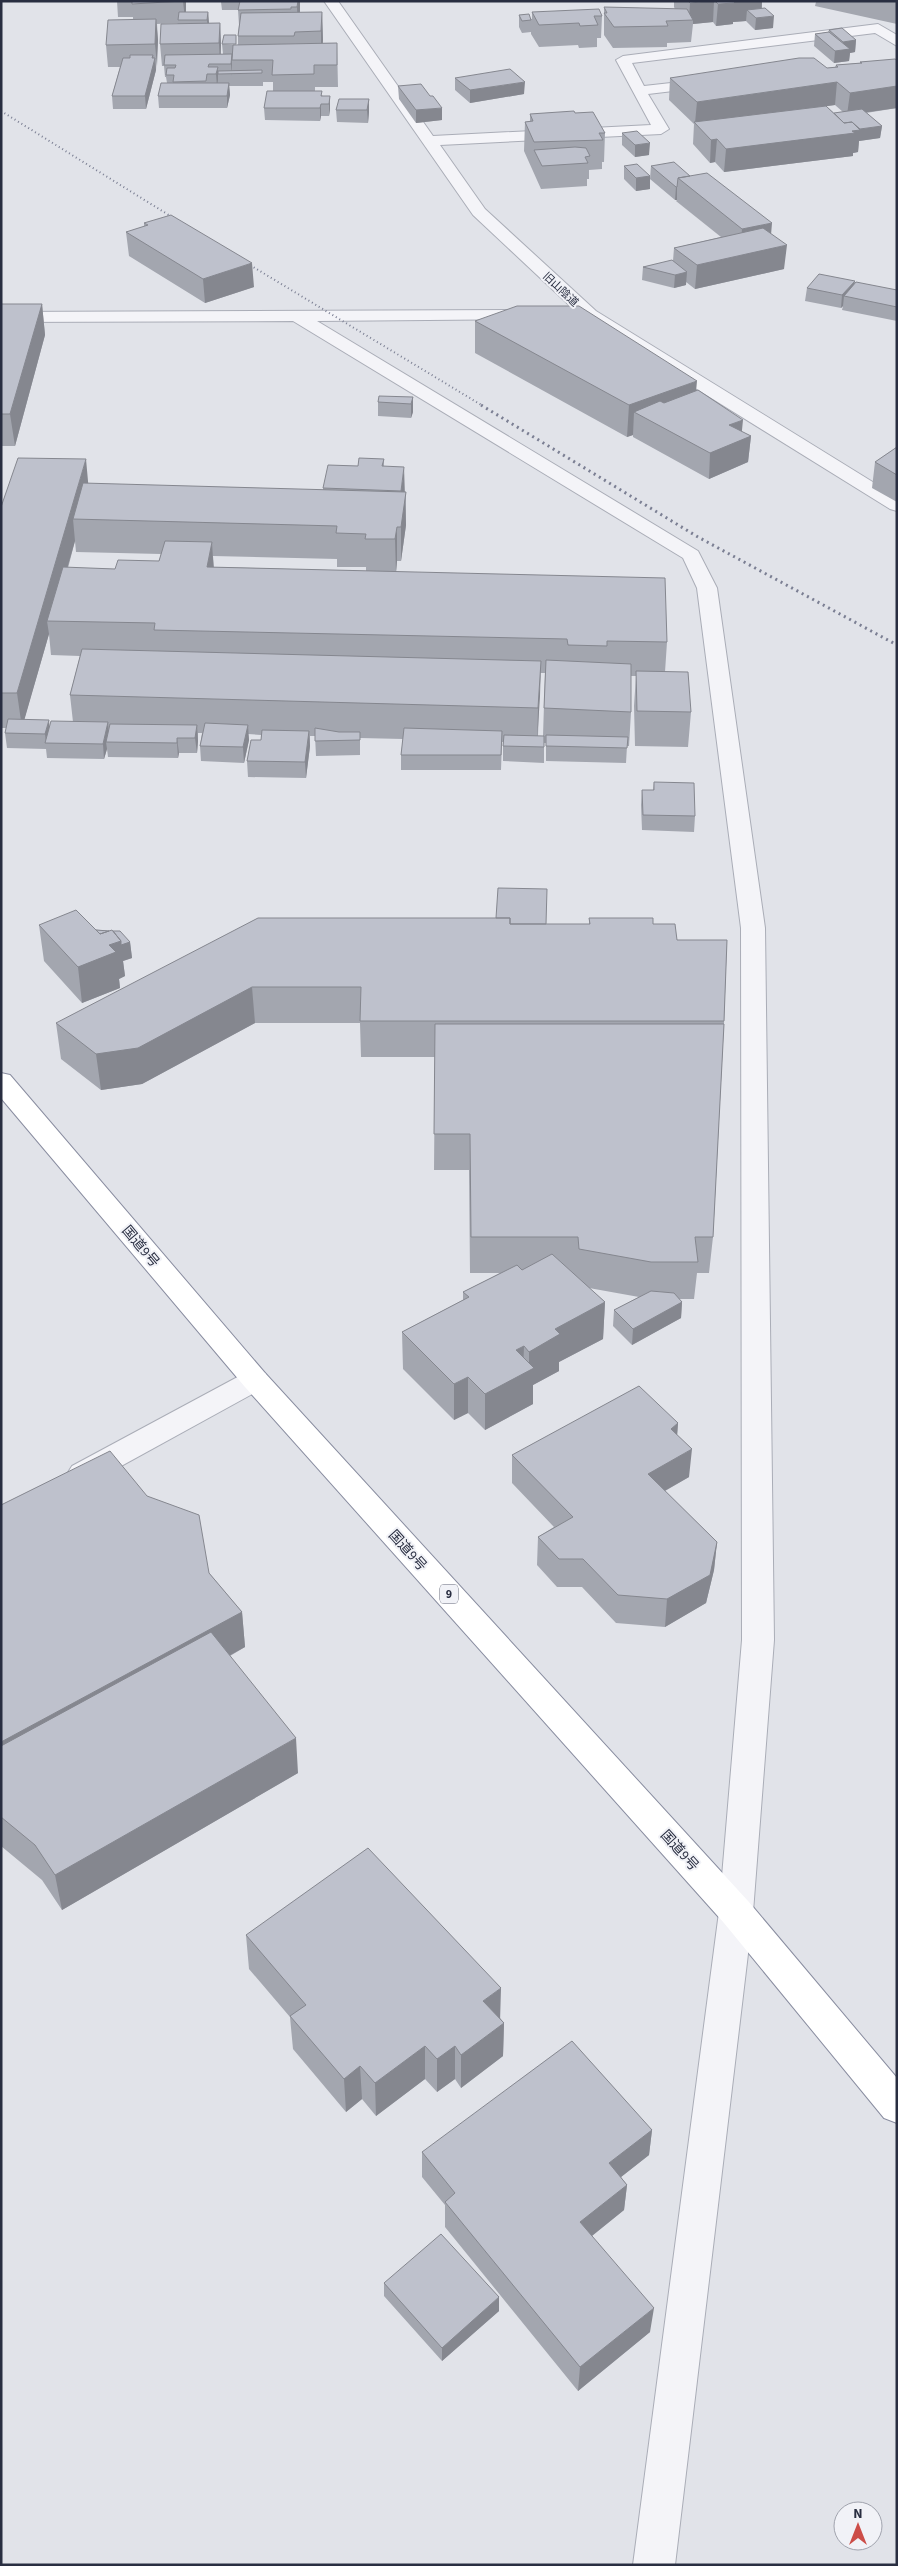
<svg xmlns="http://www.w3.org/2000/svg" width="898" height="2566" font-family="'Source Sans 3','Noto Sans JP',sans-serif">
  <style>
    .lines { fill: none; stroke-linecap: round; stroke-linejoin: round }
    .minor-casing { stroke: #aaadb7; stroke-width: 2 }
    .trunk-casing { stroke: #898da0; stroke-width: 2 }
    .minor { fill: #f4f4f8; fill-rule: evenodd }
    .trunk { fill: #fff; fill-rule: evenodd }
    .rail-far1 { stroke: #7b7f93; stroke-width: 2; stroke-dasharray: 1 3; stroke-linecap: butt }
    .rail { stroke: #7b7f93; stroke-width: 3; stroke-dasharray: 2 4; stroke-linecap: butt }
    .wall { fill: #a3a6af; fill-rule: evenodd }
    .shaded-wall { fill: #85878f }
    .building { fill: #bec1cc; stroke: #85878f }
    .labels { text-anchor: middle; stroke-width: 4; stroke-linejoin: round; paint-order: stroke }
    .far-street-label { font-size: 11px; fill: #292e41; stroke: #f1f2f7 }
    .shield { fill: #f1f2f7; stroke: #656978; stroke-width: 1 }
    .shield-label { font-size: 12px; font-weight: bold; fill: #292e41 }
    .street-label { font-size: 14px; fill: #292e41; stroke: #f1f2f7 }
  </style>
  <rect width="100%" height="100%" fill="#e1e3e9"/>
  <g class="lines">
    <!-- minor casing -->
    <g class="minor-casing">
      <path id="minor" d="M324,1H338L433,136L651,125L616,60L623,56L878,24L897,35V46L875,33L632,63L644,86L707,79L714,83L707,87L648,94L669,129L661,134L440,145L485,209L596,311L897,497V511L890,509L584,319L473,215Z
        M528,310L534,311L537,315L534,319L317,321L698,551L717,588L765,928L774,1640L753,1912L675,2565H633L719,1912L742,1640L741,928L697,588L683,558L293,321L1,322V312Z
        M255,1370L265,1373L269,1380L265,1387L92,1482L82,1485L72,1482L67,1474L72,1466L245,1373Z"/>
    </g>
    <!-- trunk casing -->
    <g class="trunk-casing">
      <path id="trunk" d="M1,1073L10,1075L265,1373L748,1901L897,2078V2123L884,2118L724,1923L245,1387L1,1098Z"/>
    </g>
    <!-- minor -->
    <use href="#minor" class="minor"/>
    <!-- trunk -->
    <use href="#trunk" class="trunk"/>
    <!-- rail-far1 -->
    <path class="rail-far1" d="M1,111L180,222
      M240,259L483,406"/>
    <!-- rail -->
    <path class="rail" d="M481,405L698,537L897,645"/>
  </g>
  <!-- wall -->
  <path class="wall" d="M117,1H186V12H208L209,23H220L221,45V54H223L222,44L238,45V36L239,25L238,10H222L221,2H195V1H300V13L322,12L323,43H337L338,87H315V91L323,96H330V109L329,116H321L320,121L265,120L264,108L273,91V82H263V86H229L230,95L227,108H159L158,96L167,83L166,77H165L164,66H162L160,44L178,23L157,24L158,40L156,70L146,109H113L112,96L120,67H108L106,45L133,19V17H118Z
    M674,1H762V8L773,28L755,30L746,21L733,22V24L716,26L713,22L693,24L691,42L667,43V47L613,48L604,35V7L675,9L674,7Z
    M813,1H897V24L815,6L816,2Z
    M532,12L602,16L601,38H597V47L579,48L578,45L539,47L531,34V32L522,33L519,27V15L532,19Z
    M829,30L856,40L855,52L850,53L849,61L834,63L814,46L815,34L828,32Z
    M897,60V108L866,113L882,126L880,138L859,141L858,152L853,153V156L724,172L715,162L710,163L693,144L694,124L669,100L670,78L827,68L835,67L836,65L860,63V62ZM835,105L843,112L834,113L826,106Z
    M455,78L524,94L470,103L455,90Z
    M398,86L442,120L416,123L399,99Z
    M369,99V112L368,123L337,122L336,110Z
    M575,113L605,133L604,162H602V169L589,170V179H587V186L541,189L524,151L525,122L530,121V114Z
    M622,133L649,155L635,157L622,145Z
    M624,166L650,176V189L636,191L624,179Z
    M651,166L690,176L771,234L784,269L695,289L686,282V285L674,288L642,280L643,267L673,261L674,248L721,237L676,201L677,200H675L650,179Z
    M144,223L254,287L205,303L129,256L126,232L144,227Z
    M854,284L897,290V321L842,310L843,306L841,308L805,301L807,288Z
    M1,304H42L45,335L15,446H1Z
    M475,321L696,391L742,432L751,436L748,462L709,479L633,437V435L627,437L475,353Z
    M413,397V412L411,418L378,416V402Z
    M897,447V502L872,488L875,462Z
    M384,459V467L405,492H406V525L401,561H397L396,571L667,642L665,672L691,712L688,747L635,746L634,706L636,676H631V712L629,746H627L626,763L546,761V743H544V763L503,761V742H502L501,770H401V755L403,739L360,738V755L316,756L315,736H310V746L306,778L248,777L247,761L261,740V735L248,734L249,740L244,763L201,761L200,746L202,733H198V741L197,753H179L178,758L108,757L107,749L104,759L47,758L46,749L7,748L5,733L6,728H1V507L88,484L323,490V488L358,466ZM75,541L76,552L161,554L159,561L115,569L68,568ZM213,556L337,559V567H366V571L214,567ZM49,634L51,655L80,656L70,695L73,722L49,726L24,720ZM540,673H545L543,736H538Z
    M654,782L695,816L694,832L642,830L641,805L642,790H653Z
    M589,918L653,924L677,940H727L724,1024L713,1237L709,1273H697L694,1299H679L682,1302L681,1318L632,1345L613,1326L614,1310L639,1297L589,1288L605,1302L603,1339L559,1362V1371L533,1385V1404L485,1430L468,1413L454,1420L403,1369L402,1332L463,1300V1292L500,1273H470L469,1170H434L435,1057H361L360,1023H255L142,1084L101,1090L61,1059L56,1023L546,924H589Z
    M39,925L113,931L130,942L132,958L123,961L125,976L119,979L120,988L82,1003L44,961Z
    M678,1423L677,1435L689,1477L665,1491L717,1542L714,1570L706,1603L665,1627L616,1623L582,1587H557L537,1565L538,1537L554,1527L512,1483V1455Z
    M1,1505L209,1573L242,1612L245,1647L230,1656L298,1773L62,1910L42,1880L1,1846Z
    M246,1935L500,2018L504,2023L503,2056L461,2088L455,2079L437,2092L425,2079L376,2116L362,2099L346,2112L293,2049L290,2017L249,1969Z
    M652,2130L649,2155L621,2177L627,2185L624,2210L592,2236L650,2332L578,2391L445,2227V2205L422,2177V2152Z
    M384,2283L499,2311L442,2361L384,2296Z"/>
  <!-- shaded-wall -->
  <path class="shaded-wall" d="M183,1H186V10L185,20Z
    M298,1H300V11L298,29L297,7Z
    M714,1L713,22L693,24V20H689L690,3Z
    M733,1H762L761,18L774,16L773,28L755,30L756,18L747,10L746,21L733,22V24L716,26L718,4Z
    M208,12L209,24L208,32L207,20Z
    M322,12L323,40L321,59V31Z
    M156,19L158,40L157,66L155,44Z
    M220,23L221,45L220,65L219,43Z
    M856,40L855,52L850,53L849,61L834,63L835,51L842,50L843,42Z
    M232,54V76L231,64Z
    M153,55L154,64L155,58L156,70L146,109L145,96Z
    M218,67V80L217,87L216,74Z
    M525,82L524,94L470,103V90Z
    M837,82L835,105L697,124L695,123L697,102Z
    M229,83L230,95L227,108V96Z
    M897,86V108L847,115L850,93Z
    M330,96V109L329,116V104Z
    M369,99V112L368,123L367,110Z
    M321,104V116L320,121V108Z
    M442,108V120L416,123V110Z
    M882,126L880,138L859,141L858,152L853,153V156L724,172L726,149Z
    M717,139L715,162L710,163L711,140Z
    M650,143L649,155L635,157V145Z
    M650,176V189L636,191V178Z
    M676,187H677V200H675Z
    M772,223L770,247L740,253L742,229Z
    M787,245L784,269L695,289L697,265Z
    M252,263L254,287L205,303L203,279Z
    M687,272L686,285L674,288L675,275Z
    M855,281L853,294L844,296L843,306L841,308L842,295Z
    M42,304L45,335L15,446L10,414Z
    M697,381L694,413L634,412L633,435L627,437L629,405Z
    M413,397V412L411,418V404Z
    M743,420L741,440L751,436L748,462L709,479L710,453L729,425Z
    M86,459L89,492L73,519L75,541L52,621H47L49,634L22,728L17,693Z
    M404,467L406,525L401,561V491Z
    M397,527V561L396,573L395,539Z
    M212,542L214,576L207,567Z
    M541,661L540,696L537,743L538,708Z
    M49,720L50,735L46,743L45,734Z
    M108,722L109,738L106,742L107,749L104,759L103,744Z
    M197,725L198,741L197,753L195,738Z
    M248,725L249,740L244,763L243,747Z
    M309,731L310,746L306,778L305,762Z
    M177,738L179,753L178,758L177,743Z
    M121,941L130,942L132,958L123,961L125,976L119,979L120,988L82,1003L78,967L109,945Z
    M252,987L255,1023L142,1084L101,1090L96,1054Z
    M605,1302L603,1339L559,1362V1371L533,1385V1404L485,1430V1394L516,1350L524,1346L523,1373L529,1370V1352L555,1329Z
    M682,1302L681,1318L632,1345L633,1329Z
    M468,1377V1413L454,1420V1384Z
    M678,1423L676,1451L671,1429Z
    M692,1449L689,1477L645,1502L648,1474Z
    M717,1542L714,1570L706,1603L665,1627L667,1599Z
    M242,1612L245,1647L1,1781V1742Z
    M296,1738L298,1773L62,1910L55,1875Z
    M501,1988L500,2022L483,2001Z
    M504,2023L503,2056L461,2088V2055Z
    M425,2046V2079L376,2116L375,2083Z
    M455,2046V2079L437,2092V2059Z
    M360,2066L362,2099L346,2112L344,2079Z
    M652,2130L649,2155L607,2188L609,2163Z
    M627,2185L624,2210L578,2247L580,2222Z
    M499,2297V2311L442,2361V2348Z
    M654,2308L650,2332L578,2391L580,2367Z"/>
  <!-- building -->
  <path class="building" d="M132,1H183L132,4Z
    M240,1H298L297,7H291V9L238,10Z
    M688,1H712L690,3Z
    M715,1H733L735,3L718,4Z
    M604,7L687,9L693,20L666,21L668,26L614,27L604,13H607Z
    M765,8L774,16L756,18L747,10Z
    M599,9L602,16H594L598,25L580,26L579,23L539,25L532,12Z
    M179,12H208L207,20H178Z
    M322,12L321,31L295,32L294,36H238L241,13Z
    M529,14L531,20L522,21L519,15Z
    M156,19L155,44L106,45L108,20Z
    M220,23L219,43L160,44L161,24Z
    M842,28L856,40L843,42L829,30Z
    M829,32L850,49L835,51L815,34Z
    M224,35H236V44H222Z
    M337,43V65H314V74L272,75L273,60H232L233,45Z
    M232,54L231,64H209L208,67H218L216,74H207L206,81L173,82L174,75H166L167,68H175L176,65H164L165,55Z
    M130,55H153L152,58H155L145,96H112L123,58H130Z
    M799,58H814L827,68L838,67L836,65L862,63L860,62L895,59L897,60V86L850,93L837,82L697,102L670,78Z
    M510,69L525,82L470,90L455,78Z
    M262,70V73L218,74V71Z
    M161,83H229L227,96H158Z
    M421,84L430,96H433L442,108L416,110L398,86Z
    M267,91H322L321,96H330L329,104H321L320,108H264Z
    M339,99H369L367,110H336Z
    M826,106L844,123L852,122L860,130L852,131L855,133L726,149L717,139L711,140L694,122Z
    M862,109L882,126L860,129L852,122L844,123L834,113Z
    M574,111L575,113L593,112L605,133H599L603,140L534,142L525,122L533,121L530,114Z
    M637,131L650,143L635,145L622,133Z
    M575,147L586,148L590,156L585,157L588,163L542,166L534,150Z
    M674,162L690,176L678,178L677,187H676L651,166Z
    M637,164L650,176L636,178L624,166Z
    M707,173L772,223L742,229L678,178Z
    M171,215L252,263L203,279L126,232L148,225L144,223Z
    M763,228L787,245L697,265L674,248Z
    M672,260L687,272L675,275L643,267Z
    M819,274L855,281L842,295L807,288Z
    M856,282L897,290V307L844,296Z
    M1,304H42L10,414H1Z
    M517,306H579L697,381L629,405L475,321Z
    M698,390L743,420L729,425L751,436L710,453L634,412L660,401L664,403Z
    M379,396L413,397L411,404L378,402Z
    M897,447V475L875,462Z
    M18,458L86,459L17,693H1V507Z
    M359,458L384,459L382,466L404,467L401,491L323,488L328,465L358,466Z
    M83,483L406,492L401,527H397L395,539H365L366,534L336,533L337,526L73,519Z
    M165,541L212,542L207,567L665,578L667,642L607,641V646L568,645L567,639L154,630L155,623L47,621L63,567L115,569L118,560L159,561Z
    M82,649L541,661L538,708L70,695Z
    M546,660L631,664V712L544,708Z
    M636,671L688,672L691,712L637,711Z
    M8,719L49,720L45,734L5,733Z
    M51,721L108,722L103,744L45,743Z
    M205,723L248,725L243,747L200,746Z
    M110,724L197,725L195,738H177V743L106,742Z
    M315,728L339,732H360V740L315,741Z
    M404,728L502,731L501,755H401Z
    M262,730L309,731L305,762L247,761L251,740H261Z
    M504,735L544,736V747L503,746Z
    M546,735L628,737L627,748L546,746Z
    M654,782L694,783L695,816L643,815L642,790H654Z
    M498,888L547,889L546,924H510V918H496Z
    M76,910L100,934L112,930L121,941L109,945L116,952L78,967L39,925Z
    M258,918H510V924H590L589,918H653V924H675L677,940H727L724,1021H360L361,987H252L138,1048L96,1054L56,1023Z
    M96,930L109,931L100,934Z
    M113,931H120L130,942L121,945V941Z
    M435,1024H724L713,1237H695L698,1262H651L579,1249L578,1237H471L470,1134H434Z
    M552,1254L605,1302L555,1329L560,1334L529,1352L524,1346L516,1350L534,1368L485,1394L468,1377L454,1384L402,1332L469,1297L463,1292L517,1265L522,1270Z
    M651,1291L674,1293L682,1302L633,1329L614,1310Z
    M639,1386L678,1423L671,1429L692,1449L648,1474L717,1542L710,1575L667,1599L618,1595L583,1559H559L538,1537L573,1517L512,1455Z
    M110,1451L147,1496L199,1515L209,1573L242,1612L1,1742V1505Z
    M211,1632L296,1738L55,1875L35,1845L1,1817V1746Z
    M368,1848L501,1988L483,2001L504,2023L461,2055L455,2046L437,2059L425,2046L375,2083L360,2066L344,2079L290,2016L306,2005L246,1935Z
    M572,2041L652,2130L609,2163L627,2185L580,2222L654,2308L580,2367L445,2202L455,2193L422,2152Z
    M441,2234L499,2297L442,2348L384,2283Z"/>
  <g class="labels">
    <!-- far-street labels -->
    <g class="far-street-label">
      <text transform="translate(561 289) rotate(43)" y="4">旧山陰道</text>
    </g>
    <!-- shield labels -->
    <rect class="shield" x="440" y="1584.5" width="18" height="19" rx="4"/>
    <g class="shield-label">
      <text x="449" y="1598">9</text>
    </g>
    <!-- street labels -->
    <g class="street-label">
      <text transform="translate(141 1246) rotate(50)" y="5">国道9号</text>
      <text transform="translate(408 1550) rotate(48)" y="5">国道9号</text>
      <text transform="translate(680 1850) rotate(48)" y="5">国道9号</text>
    </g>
  </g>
  <!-- border -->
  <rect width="898" height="2566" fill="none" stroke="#292e41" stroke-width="5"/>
  <!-- north arrow -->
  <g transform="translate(858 2526)"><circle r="24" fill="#f1f2f7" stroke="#a1a4ae"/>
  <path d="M0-4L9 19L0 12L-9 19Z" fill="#cc4d48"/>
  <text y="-8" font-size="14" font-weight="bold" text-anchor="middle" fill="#292e41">N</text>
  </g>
</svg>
